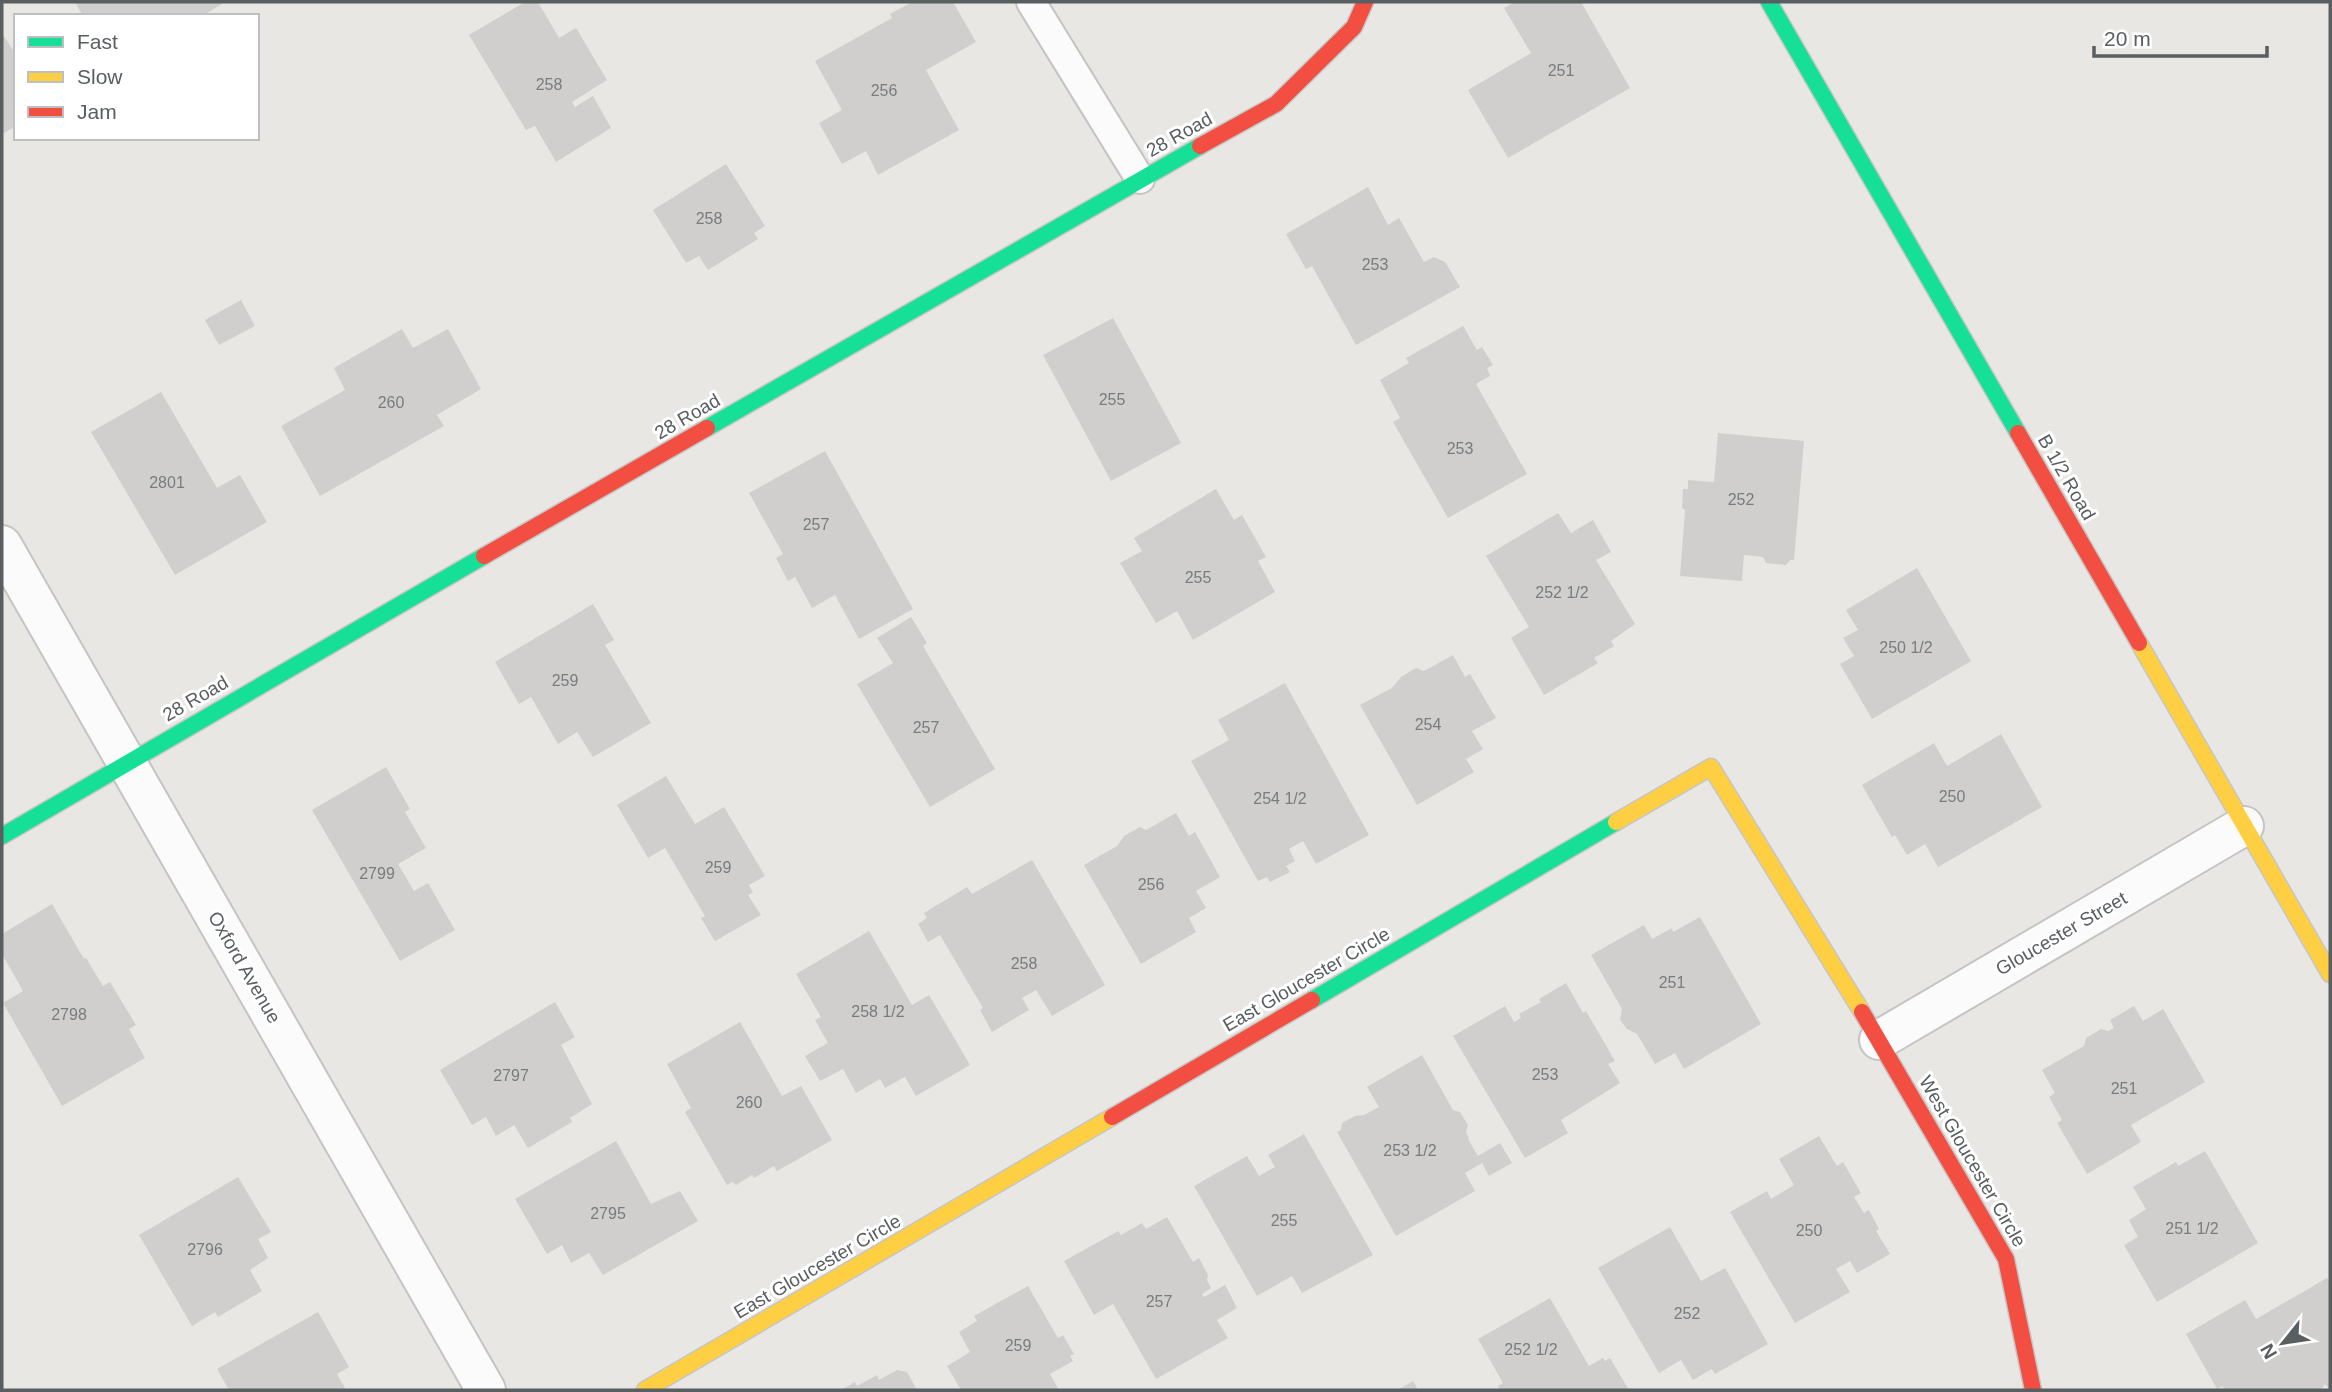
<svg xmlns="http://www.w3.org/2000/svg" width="2332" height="1392" font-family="Helvetica,sans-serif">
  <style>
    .building { fill: #d1cfcd }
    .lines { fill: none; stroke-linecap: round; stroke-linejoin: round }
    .lane-casing { stroke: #c4c4c3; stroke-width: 32 }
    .street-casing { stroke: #c4c4c3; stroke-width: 42 }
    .fast-casing { stroke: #c5c6c5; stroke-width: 19 }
    .slow-casing { stroke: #c5c6c5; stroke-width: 19 }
    .jam-casing { stroke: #c5c6c5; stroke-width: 19 }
    .lane { stroke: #fcfbfb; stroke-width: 28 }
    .street { stroke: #fcfbfb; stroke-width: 38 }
    .fast { stroke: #16e098; stroke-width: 16 }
    .slow { stroke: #ffcf43; stroke-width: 16 }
    .jam { stroke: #f24e42; stroke-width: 16 }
    .labels { text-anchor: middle; stroke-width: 6; stroke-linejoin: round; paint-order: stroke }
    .number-label { font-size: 16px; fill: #787c7d }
    .street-label { font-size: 19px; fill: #595e61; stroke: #fff }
  </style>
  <rect width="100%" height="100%" fill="#e9e7e3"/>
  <!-- building -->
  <path class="building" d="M75,2H221L222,4L202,16H83Z
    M525,2H538L559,38L576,28L607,80L572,102L575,107L593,96L611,128L556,162L535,126L526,130L469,35Z
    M912,2H953L976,42L926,70L959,130L878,175L866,151L842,164L819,123L842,110L815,61L892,18L890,14Z
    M1515,2H1581L1630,88L1508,158L1468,90L1531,53L1504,8Z
    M4,36L16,55V126L2,134V37Z
    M726,164L765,226L754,233L758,239L708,270L699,256L686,263L653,210Z
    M1368,187L1388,225L1399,218L1424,262L1434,257L1445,262L1460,287L1356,345L1312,266L1306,269L1286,234Z
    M241,300L255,326L219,345L205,320Z
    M1113,318L1181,443L1111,481L1043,355Z
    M1463,326L1477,350L1482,347L1493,365L1487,368L1490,376L1476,384L1527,474L1448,518L1393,422L1400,418L1380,380L1409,363L1406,358Z
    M402,329L413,348L448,329L481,389L437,415L444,426L320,496L281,426L345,390L334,368Z
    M161,392L217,488L240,475L267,522L175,575L91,432Z
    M1718,433L1804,441L1794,560H1790L1786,565L1766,563L1763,557L1744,555L1742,581L1680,576L1685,510L1682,508L1683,489H1688V480L1714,482Z
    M825,451L913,609L859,639L835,595L812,608L795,577L788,581L776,558L783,554L749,493Z
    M1216,489L1234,520L1242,515L1266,557L1258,561L1275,592L1193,640L1177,611L1156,623L1120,563L1142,551L1134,538Z
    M1558,513L1571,533L1593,520L1611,552L1596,560L1635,624L1611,641L1614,646L1594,658L1598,663L1544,695L1511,638L1529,627L1486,556Z
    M1917,568L1971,661L1872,719L1840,664L1854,656L1843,638L1858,630L1846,610Z
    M593,604L614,640L605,645L651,723L593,757L577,732L558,744L531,697L519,704L495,662Z
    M911,617L927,643L923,646L995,769L930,807L857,684L893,663L877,638Z
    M1453,655L1465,677L1470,674L1496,718L1472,731L1483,749L1466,759L1474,772L1417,805L1360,705L1392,688L1401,677L1416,668L1424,671Z
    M1285,683L1369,835L1316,864L1303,841L1289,849L1295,861L1286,866L1290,872L1270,882L1267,877L1258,881L1191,761L1229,740L1218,720Z
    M2001,734L2042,807L1938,867L1925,844L1907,855L1895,835L1892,837L1862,785L1934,743L1947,766Z
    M386,767L410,809L405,812L426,848L398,864L414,891L428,883L455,930L400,961L312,810Z
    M666,776L695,824L724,807L765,876L749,885L753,893L748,895L761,915L715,941L701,918L705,916L665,848L648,858L617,805Z
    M1176,813L1189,836L1195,832L1220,877L1196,891L1206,908L1189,918L1196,932L1141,964L1084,865L1117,846L1124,836L1140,827L1146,830Z
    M1032,860L1105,985L1052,1016L1036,990L1022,998L1029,1010L992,1032L980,1010L983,1008L940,935L928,942L918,924L927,918L924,913L967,887L972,894Z
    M52,904L84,959L86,958L103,986L110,982L136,1025L129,1029L145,1058L62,1106L3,1003L23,991L2,954V934Z
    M1700,917L1761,1024L1684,1069L1675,1053L1655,1064L1637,1034L1627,1029L1620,1020L1622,1009L1591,955L1644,925L1652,939L1672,928L1673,932Z
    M869,931L912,1005L929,995L970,1065L916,1096L905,1077L885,1088L880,1079L856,1093L843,1069L820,1081L805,1056L828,1043L815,1020L821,1017L796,974Z
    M1566,983L1583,1013L1586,1011L1615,1061L1608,1064L1620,1083L1561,1120L1568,1133L1525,1158L1453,1036L1505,1006L1514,1022L1521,1018L1519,1014L1541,1002L1539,999Z
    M555,1002L575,1037L561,1045L592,1104L570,1118L572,1122L528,1148L514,1125L496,1136L486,1117L472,1125L440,1070Z
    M2134,1006L2143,1021L2163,1009L2205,1082L2131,1125L2141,1142L2087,1174L2057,1123L2062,1120L2049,1097L2055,1093L2042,1070L2084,1046L2086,1038L2101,1029L2108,1031L2114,1028L2110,1020Z
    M740,1022L782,1096L801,1086L832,1140L777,1171L774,1166L754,1178L752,1175L736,1185L732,1182L727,1185L685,1112L691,1108L667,1064Z
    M1422,1055L1453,1110L1460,1112L1468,1125L1466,1132L1469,1138L1468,1139L1478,1156L1500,1143L1512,1163L1489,1176L1482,1163L1465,1173L1475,1191L1396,1236L1337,1132L1341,1130L1342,1123L1355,1116L1364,1115L1379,1107L1367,1087Z
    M1304,1134L1373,1255L1302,1293L1292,1276L1257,1296L1194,1186L1247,1156L1259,1176L1275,1167L1268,1155Z
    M1819,1136L1837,1166L1843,1162L1861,1193L1854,1197L1864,1213L1869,1210L1879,1229L1876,1231L1890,1254L1857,1273L1850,1261L1836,1269L1850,1292L1795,1323L1730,1212L1767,1191L1771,1199L1794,1185L1779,1159Z
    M616,1141L651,1204L680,1191L698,1221L603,1275L589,1253L571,1263L562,1245L547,1254L515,1199Z
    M2205,1151L2258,1243L2157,1302L2124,1245L2138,1237L2129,1220L2146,1209L2133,1187L2176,1162L2178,1166Z
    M238,1177L271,1232L258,1239L268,1258L250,1270L262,1291L218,1317L215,1312L192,1326L139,1235Z
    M1167,1217L1193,1262L1199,1258L1208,1275L1207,1280L1211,1288L1202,1294L1204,1297L1225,1285L1237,1308L1217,1320L1228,1338L1156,1379L1113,1304L1094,1315L1064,1261L1118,1231L1121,1235L1142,1223L1146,1229Z
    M1670,1227L1701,1281L1725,1268L1768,1344L1715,1374L1712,1369L1693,1380L1681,1360L1659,1373L1598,1268Z
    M2327,1278L2330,1283V1390L2325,1384L2321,1390H2225L2222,1386L2217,1389L2186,1334L2245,1300L2256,1319Z
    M1028,1286L1058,1338L1063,1335L1074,1354L1070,1356L1073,1361L1050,1374L1059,1390H961L947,1366L970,1352L959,1332L977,1321L974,1316Z
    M1550,1298L1589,1366L1603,1358L1605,1361L1610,1358L1629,1390H1500L1498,1386L1503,1383L1478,1339Z
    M318,1312L349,1367L337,1374L346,1390H229L217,1369Z
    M897,1370L907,1372L917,1390H841L855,1382L857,1386L877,1375L879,1380Z
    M1413,1381L1418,1390H1398Z"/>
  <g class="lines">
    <!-- lane casing -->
    <g class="lane-casing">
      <path id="lane" d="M1031,2L1140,179"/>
    </g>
    <!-- street casing -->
    <g class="street-casing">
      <path id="street" d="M2,545L486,1390
        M1879,1040L2244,826"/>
    </g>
    <!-- fast casing -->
    <g class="fast-casing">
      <path id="fast" d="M1769,2L2018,433
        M707,428L1200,146
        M2,836L484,556
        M1312,1000L1616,822"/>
    </g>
    <!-- slow casing -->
    <g class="slow-casing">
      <path id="slow" d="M2139,643L2330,974
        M1616,822L1711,767L1862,1012
        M645,1390L1112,1117"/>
    </g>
    <!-- jam casing -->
    <g class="jam-casing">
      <path id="jam" d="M1200,146L1276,104L1354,27L1365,2
        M2018,433L2139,643
        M484,556L707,428
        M1862,1012L2006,1259L2033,1390
        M1112,1117L1312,1000"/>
    </g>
    <!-- lane -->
    <use href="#lane" class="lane"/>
    <!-- street -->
    <use href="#street" class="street"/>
    <!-- fast -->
    <use href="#fast" class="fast"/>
    <!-- slow -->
    <use href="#slow" class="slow"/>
    <!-- jam -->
    <use href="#jam" class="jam"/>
  </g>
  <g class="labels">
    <!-- number labels -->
    <g class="number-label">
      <text x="1561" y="76">251</text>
      <text x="549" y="90">258</text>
      <text x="884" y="96">256</text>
      <text x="709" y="224">258</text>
      <text x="1375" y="270">253</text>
      <text x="1112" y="405">255</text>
      <text x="391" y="408">260</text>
      <text x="1460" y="454">253</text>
      <text x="167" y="488">2801</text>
      <text x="1741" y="505">252</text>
      <text x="816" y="530">257</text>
      <text x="1198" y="583">255</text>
      <text x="1562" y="598">252 1/2</text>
      <text x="1906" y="653">250 1/2</text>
      <text x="565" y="686">259</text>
      <text x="1428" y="730">254</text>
      <text x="926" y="733">257</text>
      <text x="1952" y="802">250</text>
      <text x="1280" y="804">254 1/2</text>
      <text x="718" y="873">259</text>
      <text x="377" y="879">2799</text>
      <text x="1151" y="890">256</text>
      <text x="1024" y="969">258</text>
      <text x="1672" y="988">251</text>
      <text x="878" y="1017">258 1/2</text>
      <text x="69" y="1020">2798</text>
      <text x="1545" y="1080">253</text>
      <text x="511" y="1081">2797</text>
      <text x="2124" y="1094">251</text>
      <text x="749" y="1108">260</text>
      <text x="1410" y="1156">253 1/2</text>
      <text x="608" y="1219">2795</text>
      <text x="1284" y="1226">255</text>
      <text x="2192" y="1234">251 1/2</text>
      <text x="1809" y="1236">250</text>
      <text x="205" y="1255">2796</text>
      <text x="1159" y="1307">257</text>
      <text x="1687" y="1319">252</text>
      <text x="1018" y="1351">259</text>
      <text x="1531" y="1355">252 1/2</text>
    </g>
    <!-- street labels -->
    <g class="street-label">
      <text transform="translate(1179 134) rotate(-29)" y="7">28 Road</text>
      <text transform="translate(687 416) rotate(-30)" y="7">28 Road</text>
      <text transform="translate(2067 477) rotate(60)" y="7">B 1/2 Road</text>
      <text transform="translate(195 698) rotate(-30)" y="7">28 Road</text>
      <text transform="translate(2061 933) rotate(-30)" y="7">Gloucester Street</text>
      <text transform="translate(245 967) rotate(60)" y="7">Oxford Avenue</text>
      <text transform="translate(1306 979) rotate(-30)" y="7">East Gloucester Circle</text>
      <text transform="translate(1973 1161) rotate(60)" y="7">West Gloucester Circle</text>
      <text transform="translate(817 1266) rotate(-30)" y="7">East Gloucester Circle</text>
    </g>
  </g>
  <!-- border -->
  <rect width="2332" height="1392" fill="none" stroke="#595e61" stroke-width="7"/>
  <!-- legend -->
  <rect x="14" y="14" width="245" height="126" fill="#ffffff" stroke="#bdbfc0" stroke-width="2"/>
  <rect x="28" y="37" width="35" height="10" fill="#16e098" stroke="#bdbfc0" stroke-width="2"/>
  <text x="77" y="49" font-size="21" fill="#595e61">Fast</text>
  <rect x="28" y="72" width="35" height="10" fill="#ffcf43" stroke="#bdbfc0" stroke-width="2"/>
  <text x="77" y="84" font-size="21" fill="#595e61">Slow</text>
  <rect x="28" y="107" width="35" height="10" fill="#f24e42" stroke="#bdbfc0" stroke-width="2"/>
  <text x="77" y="119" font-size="21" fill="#595e61">Jam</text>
  <!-- north arrow -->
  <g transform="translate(2283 1343) rotate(240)" stroke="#ffffff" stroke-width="5" paint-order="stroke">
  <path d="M0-5L12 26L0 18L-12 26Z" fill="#595e61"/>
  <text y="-10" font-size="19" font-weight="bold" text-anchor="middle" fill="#595e61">N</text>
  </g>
  <!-- scale -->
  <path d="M2094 46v10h173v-10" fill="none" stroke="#595e61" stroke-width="3.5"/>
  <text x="2104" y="46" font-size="21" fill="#595e61" stroke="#ffffff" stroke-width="5" paint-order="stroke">20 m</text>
</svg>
